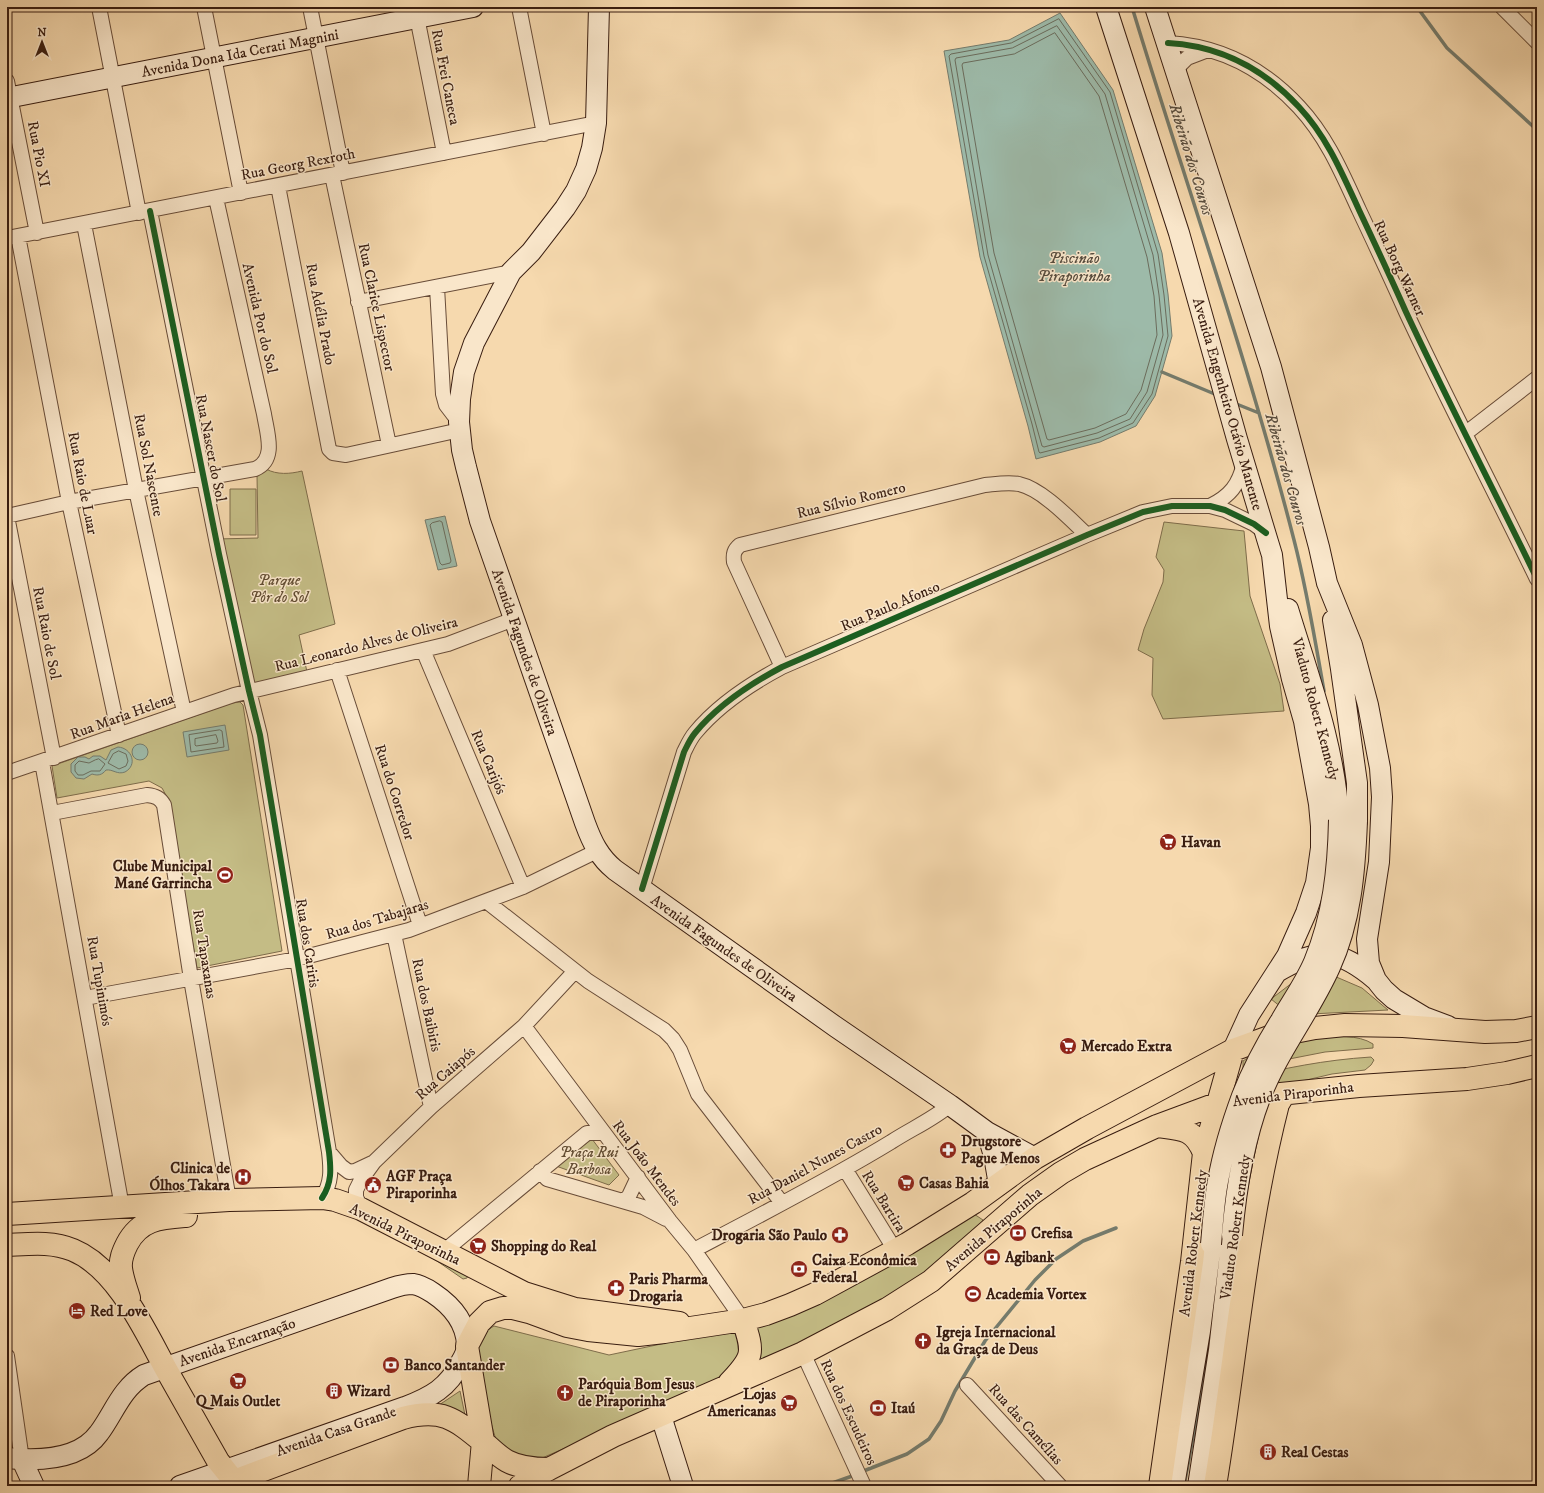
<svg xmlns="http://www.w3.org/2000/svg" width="1544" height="1493" font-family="'IM FELL DW Pica',serif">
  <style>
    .green { fill: #c4bc85; stroke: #7e6c4a }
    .water { fill: #9dbaa9; stroke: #757b6c }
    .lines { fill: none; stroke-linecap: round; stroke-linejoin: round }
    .shore { stroke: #6b6c5c; stroke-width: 1 }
    .stream { stroke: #757b6c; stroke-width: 3.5 }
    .street-casing { stroke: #684c38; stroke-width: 16 }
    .secondary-casing { stroke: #391d10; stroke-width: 22 }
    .primary-casing { stroke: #391d10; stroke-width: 24 }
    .street { stroke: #f9e6ca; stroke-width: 14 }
    .secondary { stroke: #f9e6ca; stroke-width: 20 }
    .primary { stroke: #f6d9ae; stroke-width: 22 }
    .secondary-bridge-casing { stroke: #391d10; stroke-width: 22; stroke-linecap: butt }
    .secondary-bridge { stroke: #f9e6ca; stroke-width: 20 }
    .cycleway-casing { stroke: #f9e6ca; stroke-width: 8 }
    .cycleway { stroke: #1b5e20; stroke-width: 6 }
    .labels { text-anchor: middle; stroke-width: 3; stroke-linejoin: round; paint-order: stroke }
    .street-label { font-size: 15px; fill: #391d10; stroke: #f9e6ca }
    .park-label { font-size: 15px; font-style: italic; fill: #634d33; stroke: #f9e6ca }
    .poi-label { font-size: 15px; font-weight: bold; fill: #391d10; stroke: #f9e6ca; text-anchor: start }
    .water-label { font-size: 16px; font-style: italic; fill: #574c3e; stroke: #f9e6ca }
  </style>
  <rect width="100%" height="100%" fill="#f6d9ae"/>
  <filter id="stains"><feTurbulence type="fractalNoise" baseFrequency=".005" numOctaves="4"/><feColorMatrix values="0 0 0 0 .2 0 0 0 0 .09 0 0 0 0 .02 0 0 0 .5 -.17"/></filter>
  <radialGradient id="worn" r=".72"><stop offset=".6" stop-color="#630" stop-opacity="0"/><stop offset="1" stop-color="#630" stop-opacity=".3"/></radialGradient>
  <!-- green -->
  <path class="green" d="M266,469C277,475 290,474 302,471L335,624L299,635L307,672L253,684L217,539L258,538L257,475Z
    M230,489H256V535H230Z
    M1164,522L1244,531L1250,596L1280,684L1284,711L1163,719L1152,695L1153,658L1138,650L1144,629L1163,582L1164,570L1156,557Z
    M240,702L243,705L282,951L197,968L168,799L162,788L149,781L57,798L52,766L232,703Z
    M1334,976L1362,988L1388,1010L1311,1014L1281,1007L1271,999L1292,983Z
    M1319,1037C1336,1037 1358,1034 1373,1044V1048L1325,1052L1243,1068V1061L1246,1059L1276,1047Z
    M1371,1057L1374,1060L1371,1065L1365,1070L1332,1074L1298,1082L1274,1084L1240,1079C1285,1068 1324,1060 1371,1057Z
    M592,1139L619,1175L609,1185L556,1166Z
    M971,1212L983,1220L977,1237L937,1269L817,1340L542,1458L526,1459L497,1443C490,1420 470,1356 482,1335C485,1331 491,1328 494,1326L609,1355L789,1317Z
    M408,1245L469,1273L467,1278L463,1279L437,1261Z
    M460,1391L465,1415L439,1405Z"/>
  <!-- water -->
  <path class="water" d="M1060,13L1113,90L1162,253L1168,294L1172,336L1155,396L1136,426L1100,442L1036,459L1028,426L980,257L944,51L1009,40Z
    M445,516L457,566L438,570L425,520Z
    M225,725L229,750L187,757L183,732Z
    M132 752a8 8 0 1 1 16 0a8 8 0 1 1-16 0Z
    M118,747C132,748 138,765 125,772C117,775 113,769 106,770C102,775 98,776 92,774L84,779L76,778L71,772V764L78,757H85L89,759L93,756H100L106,760L111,750Z"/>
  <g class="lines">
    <!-- shore -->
    <path class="shore" d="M1059,19L1110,92L1158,254L1164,295L1168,336L1152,394L1133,423L1099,438L1040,453L1039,452L1032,424L984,256L949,56L951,54L1011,43Z
      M1057,26L1105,94L1153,255L1159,295L1163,335L1147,392L1130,419L1097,433L1044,447L1042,446L988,255L955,60L956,58L1012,48Z
      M1055,33L1099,96L1147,257L1154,296L1157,335L1141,390L1126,414L1095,428L1049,440L1047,439L994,253L962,65L963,63L1014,54Z
      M440,521L442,522L451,561L450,563L442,565L440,563L430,525L432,523Z
      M220,730L222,731L224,747L191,752L189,735Z
      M216,735L218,741L217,743L196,746L195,745V739Z
      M119,751L126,754L128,761L126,766L119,769L108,763L113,754Z
      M99,759L105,764L100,771H91L83,775H78L75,771V765L79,761L89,763L95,760Z"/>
    <!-- stream -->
    <path class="stream" d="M1132,7C1186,185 1248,360 1294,540C1307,590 1315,640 1324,691
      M1417,7L1447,48L1537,130
      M1162,372L1217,395
      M1234,403L1259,413
      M861,1472L907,1454L929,1439L941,1421L955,1391L985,1341L1035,1280L1056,1259L1083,1241L1116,1228
      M824,1486L855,1475
      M1184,1486L1209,1351L1214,1310"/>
    <!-- street casing -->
    <g class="street-casing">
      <path id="street" d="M99,7L139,213
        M204,7L241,193
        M310,7L343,173
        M415,7L444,153
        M519,7L544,134
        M1502,7L1537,42
        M1168,43C1221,46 1263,68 1299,107C1327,137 1342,173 1359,210C1375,244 1391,278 1406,312C1448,402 1494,490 1537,579
        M1176,69L1187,58L1208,50
        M7,81L37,233
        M332,175L389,445
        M278,186L329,449L333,453L346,455L460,430
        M150,211L219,554L249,691L260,735L329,1152C331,1169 332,1183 322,1198
        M84,224L136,490L184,712
        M18,236L69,502L119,735
        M7,238L596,123
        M437,287L443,394L446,405L459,422
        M358,302L511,272
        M1466,433L1537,378
        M1210,506C1230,496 1239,485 1244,463
        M7,516L69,502L255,469C277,460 267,433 264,414L216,198
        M7,516L54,758
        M423,650L523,887
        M782,667L734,562C733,554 734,550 740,545L985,485C996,484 1008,482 1019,484C1042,489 1070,519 1087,535
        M337,670L420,925
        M42,762L122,1207
        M7,773L234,695L448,644L514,619
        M52,813L147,795C156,796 160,798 164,805L191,979L229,1200
        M642,889L684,752C687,746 690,739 695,733C718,705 750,684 782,667L1087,535L1143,512L1172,506H1210L1225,510L1254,524L1266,533
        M486,901L588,981L664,1030L673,1039L680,1050L698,1094L782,1203
        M394,934L431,1107
        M85,998L297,959L409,930L523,887L597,851
        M524,1026L670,1221L694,1250L743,1320
        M329,1152L341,1166L349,1172L355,1171L372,1163
        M845,1169L895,1250
        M540,1171L547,1179L643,1207L666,1219
        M624,1201L629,1196L638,1177
        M361,1209L356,1197V1190L361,1180L374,1162L431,1107L524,1026L575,971
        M694,1250C760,1215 827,1181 891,1142C911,1129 932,1120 950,1105
        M443,1252L587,1133H604
        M803,1353L864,1486
        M7,1356L22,1460
        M967,1385L1060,1486"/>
    </g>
    <!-- secondary casing -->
    <g class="secondary-casing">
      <path id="secondary" d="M599,7L596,123L592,148L586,169L576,191L565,208L531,252L511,272L474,343L464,372L460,399L459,422L462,450L466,467L480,521L585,823C592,842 599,857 615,870L836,1027L950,1105L987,1132L1035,1158
        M1106,7L1179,233L1237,439L1268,542L1272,555L1280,626L1292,679L1304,721L1319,804L1321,826V848L1316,883L1306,913L1287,956L1249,1015L1233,1050
        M1155,7L1271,367L1319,547L1327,583L1352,645L1368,705L1380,768L1382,797L1379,862L1367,939L1369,963L1376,980L1384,990L1394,999L1424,1017L1448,1026
        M7,98L473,7
        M1288,609C1309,678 1335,747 1339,820
        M1333,620L1341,669L1357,783V821
        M1277,972C1319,947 1338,948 1376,980
        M987,1132L994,1156L999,1185
        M661,1416L683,1486
        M7,1458C37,1461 79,1461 99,1433C114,1413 121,1389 144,1375L392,1288C398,1286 406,1284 413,1284C420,1285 427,1289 433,1293C451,1305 466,1321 467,1345C467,1350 464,1357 461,1362C448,1388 431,1397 405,1407L180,1486
        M22,1460L34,1486
        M1174,1486L1200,1331L1211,1244
        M1198,1486L1219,1350L1232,1235"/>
    </g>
    <!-- primary casing -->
    <g class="primary-casing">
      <path id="primary" d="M1157,1126C1181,1129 1194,1128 1204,1153
        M7,1214L229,1200L322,1198L335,1200L361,1209L524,1293L575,1309L679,1323
        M7,1245C29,1244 52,1241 73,1250C117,1268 145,1331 167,1371C184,1401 201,1431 218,1461L234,1481L403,1418C441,1408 454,1418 483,1442C491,1448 498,1456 507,1461C520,1468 535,1469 549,1469
        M129,1298C126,1288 122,1278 121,1268C120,1259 123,1252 127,1244C140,1219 160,1218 186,1216
        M729,1383C754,1357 754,1353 743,1320
        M479,1486L483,1441L467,1346L479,1323L490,1312L503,1308H513L529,1312L567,1326L588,1330L638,1335L664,1332L743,1320L766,1314L790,1305L815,1294L907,1244L973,1203L1035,1158L1087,1128L1233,1050L1269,1037L1315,1028L1345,1025L1403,1026L1485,1032L1516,1031L1537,1027
        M520,1486L549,1469L613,1436L803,1353L887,1309L931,1281L1030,1195L1061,1173L1085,1159L1157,1126L1219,1103L1250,1097L1359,1086L1467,1079L1507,1073L1537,1066
        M1160,1486L1192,1262L1204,1153L1233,1050
        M1215,1486C1236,1359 1246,1229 1278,1104L1284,1094"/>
    </g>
    <!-- street -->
    <use href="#street" class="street"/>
    <!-- secondary -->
    <use href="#secondary" class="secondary"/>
    <!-- primary -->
    <use href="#primary" class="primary"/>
    <!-- secondary-bridge casing -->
    <g class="secondary-bridge-casing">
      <path id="secondary-bridge" d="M1232,1235C1236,1190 1244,1140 1260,1098C1278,1051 1310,1012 1330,967C1351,921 1355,871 1357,821
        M1211,1244C1213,1223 1214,1201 1218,1181C1223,1152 1232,1123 1242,1096C1252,1070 1266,1044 1281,1020C1292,1001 1305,983 1314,962C1333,916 1338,869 1339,820"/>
    </g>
    <!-- secondary-bridge -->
    <use href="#secondary-bridge" class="secondary-bridge"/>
    <!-- cycleway casing -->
    <g class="cycleway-casing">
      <path id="cycleway" d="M1168,43C1221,46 1263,68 1299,107C1327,137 1342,173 1359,210C1375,244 1391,278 1406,312C1448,402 1494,490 1537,579
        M150,211L219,554L249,691L260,735L329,1152C331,1169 332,1183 322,1198
        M642,889L684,752C687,746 690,739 695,733C718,705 750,684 782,667L1087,535L1143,512L1172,506H1210L1225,510L1254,524L1266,533"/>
    </g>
    <!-- cycleway -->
    <use href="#cycleway" class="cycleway"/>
  </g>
  <!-- icons -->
  <defs>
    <g id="supermarket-disc" transform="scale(0.9)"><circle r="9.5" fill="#8f2418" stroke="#f9e6ca"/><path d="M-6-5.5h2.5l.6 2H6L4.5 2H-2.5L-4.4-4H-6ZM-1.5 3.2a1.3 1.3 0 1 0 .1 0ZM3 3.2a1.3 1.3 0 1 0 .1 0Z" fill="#fff"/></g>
    <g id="stadium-disc" transform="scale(0.9)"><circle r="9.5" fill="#8f2418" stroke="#f9e6ca"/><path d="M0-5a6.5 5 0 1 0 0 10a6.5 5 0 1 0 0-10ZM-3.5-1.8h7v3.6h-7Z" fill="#fff"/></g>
    <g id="pharmacy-disc" transform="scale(0.9)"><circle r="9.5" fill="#8f2418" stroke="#f9e6ca"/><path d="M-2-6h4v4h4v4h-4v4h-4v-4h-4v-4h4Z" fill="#fff"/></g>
    <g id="hospital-disc" transform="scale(0.9)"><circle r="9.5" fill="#8f2418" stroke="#f9e6ca"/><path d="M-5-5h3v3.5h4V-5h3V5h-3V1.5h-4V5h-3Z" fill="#fff"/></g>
    <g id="civic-disc" transform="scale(0.9)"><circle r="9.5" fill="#8f2418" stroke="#f9e6ca"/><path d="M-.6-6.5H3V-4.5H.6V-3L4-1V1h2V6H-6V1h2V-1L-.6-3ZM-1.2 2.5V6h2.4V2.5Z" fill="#fff"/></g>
    <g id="bank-disc" transform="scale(0.9)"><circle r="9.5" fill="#8f2418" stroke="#f9e6ca"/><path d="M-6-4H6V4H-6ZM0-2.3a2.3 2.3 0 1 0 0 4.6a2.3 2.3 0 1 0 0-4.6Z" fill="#fff"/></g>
    <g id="hotel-disc" transform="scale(0.9)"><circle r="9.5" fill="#8f2418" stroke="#f9e6ca"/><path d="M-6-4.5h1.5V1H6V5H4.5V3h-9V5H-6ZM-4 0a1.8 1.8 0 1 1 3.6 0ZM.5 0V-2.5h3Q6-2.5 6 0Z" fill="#fff"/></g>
    <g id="church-disc" transform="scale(0.9)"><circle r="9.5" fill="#8f2418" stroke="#f9e6ca"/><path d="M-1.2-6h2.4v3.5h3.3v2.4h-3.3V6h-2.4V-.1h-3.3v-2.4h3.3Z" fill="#fff"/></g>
    <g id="building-disc" transform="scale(0.9)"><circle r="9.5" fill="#8f2418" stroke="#f9e6ca"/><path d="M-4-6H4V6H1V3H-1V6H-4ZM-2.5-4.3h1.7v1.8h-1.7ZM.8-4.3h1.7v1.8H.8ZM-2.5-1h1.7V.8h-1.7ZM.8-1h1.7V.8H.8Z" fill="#fff"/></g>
  </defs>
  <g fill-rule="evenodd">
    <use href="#supermarket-disc" x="1168" y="842"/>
    <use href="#stadium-disc" x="225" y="875"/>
    <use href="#supermarket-disc" x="1068" y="1046"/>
    <use href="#pharmacy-disc" x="948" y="1150"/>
    <use href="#hospital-disc" x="243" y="1177"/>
    <use href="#supermarket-disc" x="906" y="1183"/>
    <use href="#civic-disc" x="373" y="1185"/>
    <use href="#bank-disc" x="1018" y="1233"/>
    <use href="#pharmacy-disc" x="840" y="1235"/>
    <use href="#supermarket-disc" x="478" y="1246"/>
    <use href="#bank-disc" x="992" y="1257"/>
    <use href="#bank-disc" x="799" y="1269"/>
    <use href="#pharmacy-disc" x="616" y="1288"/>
    <use href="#stadium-disc" x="973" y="1294"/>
    <use href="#hotel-disc" x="77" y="1311"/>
    <use href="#church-disc" x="923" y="1341"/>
    <use href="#bank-disc" x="391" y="1365"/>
    <use href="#supermarket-disc" x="238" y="1381"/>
    <use href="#building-disc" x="334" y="1391"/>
    <use href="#church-disc" x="565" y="1393"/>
    <use href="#supermarket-disc" x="789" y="1403"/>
    <use href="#bank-disc" x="878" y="1408"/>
    <use href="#building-disc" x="1268" y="1452"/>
  </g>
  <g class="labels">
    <!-- street labels -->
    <g class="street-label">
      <text transform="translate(240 53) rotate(-11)" y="5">Avenida Dona Ida Cerati Magnini</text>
      <text transform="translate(446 77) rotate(79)" y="5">Rua Frei Caneca</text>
      <text transform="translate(39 154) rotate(79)" y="5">Rua Pio XI</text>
      <text transform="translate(298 164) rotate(-11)" y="5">Rua Georg Rexroth</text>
      <text transform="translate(1400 268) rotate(65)" y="5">Rua Borg Warner</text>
      <text transform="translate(377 307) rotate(78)" y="5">Rua Clarice Lispector</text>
      <text transform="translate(321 314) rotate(79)" y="5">Rua Adélia Prado</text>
      <text transform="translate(260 318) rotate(77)" y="5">Avenida Por do Sol</text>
      <text transform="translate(1228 404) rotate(74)" y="5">Avenida Engenheiro Otávio Manente</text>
      <text transform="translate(211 448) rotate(79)" y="5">Rua Nascer do Sol</text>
      <text transform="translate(149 465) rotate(79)" y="5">Rua Sol Nascente</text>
      <text transform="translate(83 483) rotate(79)" y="5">Rua Raio de Luar</text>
      <text transform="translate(851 500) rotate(-14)" y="5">Rua Sílvio Romero</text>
      <text transform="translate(890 606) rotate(-23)" y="5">Rua Paulo Afonso</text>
      <text transform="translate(47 633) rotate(79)" y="5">Rua Raio de Sol</text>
      <text transform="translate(366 644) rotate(-14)" y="5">Rua Leonardo Alves de Oliveira</text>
      <text transform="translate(525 652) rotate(71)" y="5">Avenida Fagundes de Oliveira</text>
      <text transform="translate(1316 709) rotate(75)" y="5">Viaduto Robert Kennedy</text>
      <text transform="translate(122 716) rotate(-20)" y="5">Rua Maria Helena</text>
      <text transform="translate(489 762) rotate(67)" y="5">Rua Carijós</text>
      <text transform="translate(395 792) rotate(72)" y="5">Rua do Corredor</text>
      <text transform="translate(377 919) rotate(-17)" y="5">Rua dos Tabajaras</text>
      <text transform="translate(308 943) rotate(81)" y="5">Rua dos Cariris</text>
      <text transform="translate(724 948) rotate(35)" y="5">Avenida Fagundes de Oliveira</text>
      <text transform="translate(205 954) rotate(81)" y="5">Rua Tapaxanas</text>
      <text transform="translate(100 981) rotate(80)" y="5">Rua Tupinimós</text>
      <text transform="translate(427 1005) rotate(78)" y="5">Rua dos Baibiris</text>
      <text transform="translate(445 1073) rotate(-41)" y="5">Rua Caiapós</text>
      <text transform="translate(1293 1094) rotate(-7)" y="5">Avenida Piraporinha</text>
      <text transform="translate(647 1163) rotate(53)" y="5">Rua João Mendes</text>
      <text transform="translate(815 1164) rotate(-29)" y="5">Rua Daniel Nunes Castro</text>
      <text transform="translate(884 1201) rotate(58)" y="5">Rua Bartira</text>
      <text transform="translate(1235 1227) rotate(-82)" y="5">Viaduto Robert Kennedy</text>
      <text transform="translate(993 1229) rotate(-40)" y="5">Avenida Piraporinha</text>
      <text transform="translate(405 1234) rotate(26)" y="5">Avenida Piraporinha</text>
      <text transform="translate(1193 1243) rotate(-83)" y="5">Avenida Robert Kennedy</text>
      <text transform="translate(237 1342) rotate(-19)" y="5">Avenida Encarnação</text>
      <text transform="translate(849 1412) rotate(65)" y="5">Rua dos Escudeiros</text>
      <text transform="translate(1026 1424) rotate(48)" y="5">Rua das Camélias</text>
      <text transform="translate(336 1431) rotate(-19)" y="5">Avenida Casa Grande</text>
    </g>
    <!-- park labels -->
    <g class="park-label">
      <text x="279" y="585">Parque<tspan x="279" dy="17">Pôr do Sol</tspan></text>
      <text x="589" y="1157">Praça Rui<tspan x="589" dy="17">Barbosa</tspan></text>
    </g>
    <!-- poi labels -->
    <g class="poi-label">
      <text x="1181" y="847">Havan</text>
      <text x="212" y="871" text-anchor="end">Clube Municipal<tspan x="212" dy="17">Mané Garrincha</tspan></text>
      <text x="1081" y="1051">Mercado Extra</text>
      <text x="961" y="1146">Drugstore<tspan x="961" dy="17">Pague Menos</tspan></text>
      <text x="230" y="1173" text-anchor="end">Clinica de<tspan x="230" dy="17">Ólhos Takara</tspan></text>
      <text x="386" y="1181">AGF Praça<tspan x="386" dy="17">Piraporinha</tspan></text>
      <text x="919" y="1188">Casas Bahia</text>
      <text x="1031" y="1238">Crefisa</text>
      <text x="827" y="1240" text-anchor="end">Drogaria São Paulo</text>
      <text x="491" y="1251">Shopping do Real</text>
      <text x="1005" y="1262">Agibank</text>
      <text x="812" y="1265">Caixa Econômica<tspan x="812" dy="17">Federal</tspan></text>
      <text x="629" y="1284">Paris Pharma<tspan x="629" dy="17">Drogaria</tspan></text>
      <text x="986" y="1299">Academia Vortex</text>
      <text x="90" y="1316">Red Love</text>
      <text x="936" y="1337">Igreja Internacional<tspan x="936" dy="17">da Graça de Deus</tspan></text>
      <text x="404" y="1370">Banco Santander</text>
      <text x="578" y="1389">Paróquia Bom Jesus<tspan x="578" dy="17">de Piraporinha</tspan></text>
      <text x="347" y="1396">Wizard</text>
      <text x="776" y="1399" text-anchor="end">Lojas<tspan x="776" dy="17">Americanas</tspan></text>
      <text x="238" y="1406" text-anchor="middle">Q Mais Outlet</text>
      <text x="891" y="1413">Itaú</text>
      <text x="1281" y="1457">Real Cestas</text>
    </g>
    <!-- water labels -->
    <g class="water-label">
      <text transform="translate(1192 159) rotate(73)" y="6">Ribeirão dos Couros</text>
      <text x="1074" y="263">Piscinão<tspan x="1074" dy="18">Piraporinha</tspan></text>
      <text transform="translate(1287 469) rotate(74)" y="6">Ribeirão dos Couros</text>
    </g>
  </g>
  <!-- margin -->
  <rect width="1544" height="1493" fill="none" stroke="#f6d9ae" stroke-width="24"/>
  <rect x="8" y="8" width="1528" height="1477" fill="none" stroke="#391d10" stroke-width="2"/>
  <rect x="12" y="12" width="1520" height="1469" fill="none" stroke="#391d10"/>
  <!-- north arrow -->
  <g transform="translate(42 42)" stroke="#f9e6ca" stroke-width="3" paint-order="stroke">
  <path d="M0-3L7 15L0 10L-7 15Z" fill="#391d10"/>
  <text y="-6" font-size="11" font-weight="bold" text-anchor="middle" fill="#391d10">N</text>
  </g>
  <rect width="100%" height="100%" filter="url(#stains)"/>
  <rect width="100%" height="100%" fill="url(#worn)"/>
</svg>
